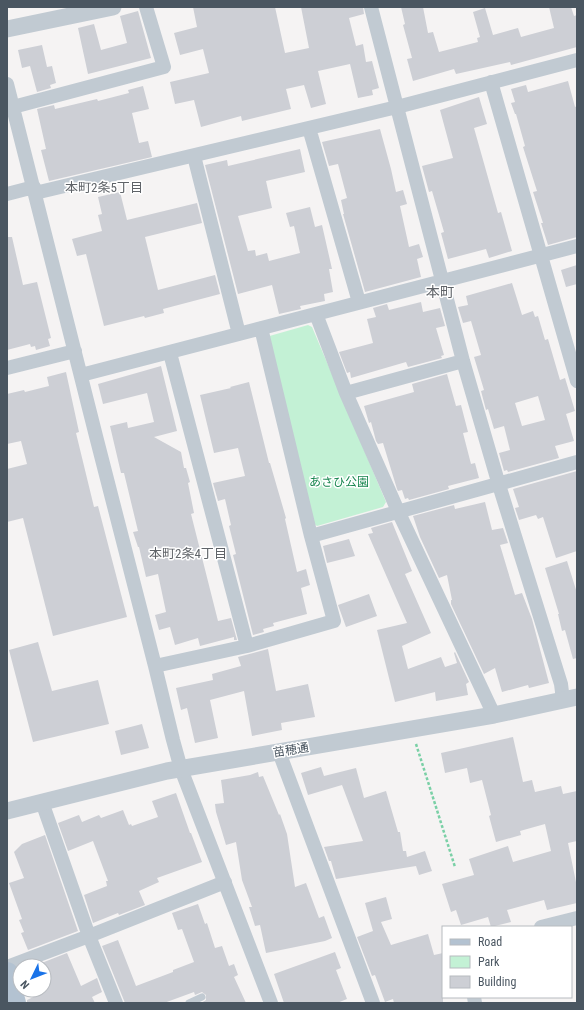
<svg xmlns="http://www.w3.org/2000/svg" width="584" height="1010" font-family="'Roboto Condensed','Noto Sans JP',sans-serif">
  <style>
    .green { fill: #c3f1d5 }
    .building { fill: #cdcfd5; fill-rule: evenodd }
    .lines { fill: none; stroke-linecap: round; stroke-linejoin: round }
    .path { stroke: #7ad0a6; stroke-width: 2.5; stroke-dasharray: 3 2; stroke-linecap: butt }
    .service { stroke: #c1cad2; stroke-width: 7 }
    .minor { stroke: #c1cad2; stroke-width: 14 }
    .tertiary { stroke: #c1cad2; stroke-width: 17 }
    .primary { stroke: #b3c2d1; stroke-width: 22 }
    .labels { text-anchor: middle; stroke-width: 3; stroke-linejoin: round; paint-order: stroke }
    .park-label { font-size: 12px; fill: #17864f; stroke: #fff }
    .street-label { font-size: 12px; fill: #4a5661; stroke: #fff }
    .neighbourhood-label { font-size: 13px; fill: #5f6368; stroke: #fff }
    .quarter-label { font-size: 14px; fill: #5f6368; stroke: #fff }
  </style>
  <rect width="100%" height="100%" fill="#f5f3f3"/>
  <!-- green -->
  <path class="green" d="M308,325L312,327L386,502L383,507L317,526L312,522L266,337Z"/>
  <!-- building -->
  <path class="building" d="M193,7H275L285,53L309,48L301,7H363L364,14L349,18L356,46L363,44L366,62L372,61L379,88L372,90L373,95L358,98L350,64L318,71L326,104L311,108L304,85L286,89L291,109L242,121L241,116L201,127L194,100L175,104L170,82L209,73L203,49L180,55L174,33L197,27Z
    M401,7H423L428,33L433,32L439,52L478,42L477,38L480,37L473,12L485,8L493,35L518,28L521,37L554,28L549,7H571L574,16L577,15V47L511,65L510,62L456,74L454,69L413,81L407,59L412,58L403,25L405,24Z
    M138,11L151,58L88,74L78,28L94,24L101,50L127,43L120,16Z
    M42,45L47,67L52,66L56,83L50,85L51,88L37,92L30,66L22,68L18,50Z
    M568,81L575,107L577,106V237L548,245L541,223H543L533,192L537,191L523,147L525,146L516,114H515L511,103L515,102L511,89L526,85L528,92Z
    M143,86L149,109L132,113L139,143L148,141L152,157L49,181L41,150L46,149L37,109L54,105L55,109L97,99L98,101L129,93L128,90Z
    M479,97L487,124L474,128L498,213L501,212L512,251L489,258L486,249L448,259L441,233L444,232L432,191L429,192L422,166L453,158L440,110Z
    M380,129L391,169L396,192L403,190L407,204L400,206L409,247L419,244L423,257L417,259L421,277L365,292L343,214H344L341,200L347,198L338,164L329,166L322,142Z
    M300,149L305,172L266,181L272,208L238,216L248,251L255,250L256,256L267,253L269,261L300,253L294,226L290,227L286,213L310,207L315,227L322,225L332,269H329L333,292L324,294L325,301L300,306L301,309L279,314L272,285L238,294L205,165L227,160L228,166Z
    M120,192L127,220L197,203L202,223L145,237L158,290L215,275L220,294L163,309L164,313L145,318L144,316L104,326L86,254L77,256L72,239L102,231L98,215L102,214L98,197Z
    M7,237H12L23,285L37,282L51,338L48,339L50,346L36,350L35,346L31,347L30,344L7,350Z
    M577,265V284L566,287L561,270Z
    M512,283L522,315L533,311L535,317L538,316L545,340L548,339L560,380L565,378L575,411L566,414L574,441L555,446L559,458L508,472L507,470L504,471L499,453L510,450L504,426L494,429L488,409L486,410L481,391L484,390L474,357L481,355L471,321L463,323L458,307L468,305L466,296ZM538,396L545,420L522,426L515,403Z
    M421,302L423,312L440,308L445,326L436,328L444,355L441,356L442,358L408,367L406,362L351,378L350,372L347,373L339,352L373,343L367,319L376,317L373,308L387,304L389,310Z
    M161,366L177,431L154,437L181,452L184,468H186L190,482L188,483L194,513L191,514L218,621L231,618L237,640H234V637L200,646L198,638L175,645L170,627L159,630L155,615L166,612L158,574L146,577L139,547H138L133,532L138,531L124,473H121L110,426L127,422L128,428L154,422L147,393L103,404L98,384Z
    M66,372L79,432L76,433L94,507L98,506L127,617L53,636L23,518L7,522V469L27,464L21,441L7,444V394L24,390L25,392L49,386L47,377Z
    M447,374L456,406L461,405L468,432L463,433L471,464L475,463L479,478L448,486L449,489L409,500L408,498L405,499L402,490L398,491L397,489L383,443L378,444L376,441L371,422L369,423L364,406L414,392L412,384Z
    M249,382L269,463H270L286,518L285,519L297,572L306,569L310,585L301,588L307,614L273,623L274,626L263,629L264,632L253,635L233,555L236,554L229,526L231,525L225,499L218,501L213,483L245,476L238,448L214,453L200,395L231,388L230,387Z
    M577,471V551L556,558L543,517L538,519L536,515L519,520L515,508L519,507L513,489Z
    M485,502L492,530L503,528L508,543L500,545L515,595L522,593L532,619L549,683L529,688L528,685L502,692L495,668L484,674L451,604V600H452L447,575L439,578L420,537L413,516L454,505L455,509Z
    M392,522L412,571L405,574L431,633L402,646L408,669L441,657L445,667L457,663L454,653L455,652L469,682L466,684L468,695L436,701L435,692L395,702L377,630L407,623L368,534L373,533L371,528Z
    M349,539L355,556L327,563L323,546Z
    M567,561L577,593V658L573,659L565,630L562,631L558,614H559L545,568Z
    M369,594L377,616L346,627L338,605Z
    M38,642L52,691L98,680L109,724L33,742L9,650Z
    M268,649L276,691L308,684L315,717L281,723L282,730L252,736L244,691L210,700L218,738L195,743L187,708L181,710L176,688L213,680L212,674L241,666L238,657Z
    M142,724L149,748L121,755L115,731Z
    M513,737L523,782L532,780L535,792L561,786L563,794L577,791V841L568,843L577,887V903L547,910L544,900L507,910L511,922L491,927L488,917L461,925L456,910L451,912L442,884L474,875L469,859L508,846L513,862L551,851L545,824L520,831L521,835L496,842L489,816L491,815L482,780L470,783L467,768L445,773L441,753Z
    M321,767L324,776L356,768L364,798L386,791L398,832H400L403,851H406L407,857L425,851L432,871L419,875L416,866L336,879L331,861H329L324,847L363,841L342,785L308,795L301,773Z
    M258,772L259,777L263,776L279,815L280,814L287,834L295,887L306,883L319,918L324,916L332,938L325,941L266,953L260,925L255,926L249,907H252L242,880L236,842L226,845L216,812L215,804L224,803L221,780L250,775Z
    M176,793L190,833H191L202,862L157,878L159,882L139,891L145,905L119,915L118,913L93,923L84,895L107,886L106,881H108L93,841L68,851L58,823L79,815L82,822L99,815L101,818L123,810L129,825L131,824L132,826L158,817L152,801Z
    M45,835L78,931L28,950L21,933L24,932L19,920L22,919L9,883L24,878L14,852L22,844Z
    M386,897L392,919L381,922L391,945L428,934L434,955L443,953V1003H394L393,999L385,1002L375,975L372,976L357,937L373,931L365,903Z
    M198,904L205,924L207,923L215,948L222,946L229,966L234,964L238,975L234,977L246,1003H201L206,1000V995L202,992L195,995L194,992L164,1003H125L102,946L118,940L136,986L173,972V970L194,962L182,929L178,930L172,913Z
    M335,952L341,968L336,970L347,999L337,1003H284L274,974Z
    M67,953L81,986L97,978L102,992L92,997L95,1003H27V1000L44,992V966H34Z"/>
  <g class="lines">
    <!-- path -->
    <path class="path" d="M416,744L455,867"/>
    <!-- service -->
    <path class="service" d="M189,1003L202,997"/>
    <!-- minor -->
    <path class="minor" d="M371,7L463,361L499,485L561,684L563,700
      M491,82L577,381
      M7,84L97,440L155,666L173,740L181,769L271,1003
      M13,107L164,67L146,7
      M309,128L359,302
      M194,156L239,334
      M35,193L397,107L577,60
      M7,194L34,187
      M316,314L346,393L398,511L494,715
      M261,328L311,536
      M170,353L247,646
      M7,368L75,351
      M81,375L577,246
      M346,393L463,361
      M155,666L247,646L334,621L311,536L577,462
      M279,752L373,1003
      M42,802L89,936L116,1003
      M541,927L577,918
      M7,967L89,936L225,882
      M474,997L475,1003"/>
    <!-- tertiary -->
    <path class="tertiary" d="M7,29L113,7
      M7,811L167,771L494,715L577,697"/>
    <!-- primary -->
    <path class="primary" d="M7,973L15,1003"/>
  </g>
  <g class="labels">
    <!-- park labels -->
    <g class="park-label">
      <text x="339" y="486">あさひ公園</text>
    </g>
    <!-- street labels -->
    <g class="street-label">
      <text transform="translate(291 750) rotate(-9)" y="4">苗穂通</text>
    </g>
    <!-- neighbourhood labels -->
    <g class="neighbourhood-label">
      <text x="104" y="192">本町2条5丁目</text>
      <text x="188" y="558">本町2条4丁目</text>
    </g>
    <!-- quarter labels -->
    <g class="quarter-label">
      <text x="440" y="297">本町</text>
    </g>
  </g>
  <!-- border -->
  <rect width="584" height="1010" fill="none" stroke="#4a5661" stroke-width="16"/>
  <!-- legend -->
  <rect x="442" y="926" width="130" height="72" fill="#ffffff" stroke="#b7bbc0"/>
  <rect x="450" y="939" width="20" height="6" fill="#b3c2d1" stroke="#b7bbc0"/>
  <text x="478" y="946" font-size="12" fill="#4a5661">Road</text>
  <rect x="450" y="956" width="20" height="12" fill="#c3f1d5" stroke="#b7bbc0"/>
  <text x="478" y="966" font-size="12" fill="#4a5661">Park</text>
  <rect x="450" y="976" width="20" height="12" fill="#cdcfd5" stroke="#b7bbc0"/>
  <text x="478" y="986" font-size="12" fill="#4a5661">Building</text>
  <!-- north arrow -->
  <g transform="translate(32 978) rotate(227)"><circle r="19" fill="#ffffff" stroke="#b7bbc0"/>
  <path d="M0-3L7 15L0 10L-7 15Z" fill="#1a73e8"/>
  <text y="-6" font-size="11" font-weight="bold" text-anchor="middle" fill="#4a5661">N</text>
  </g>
</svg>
